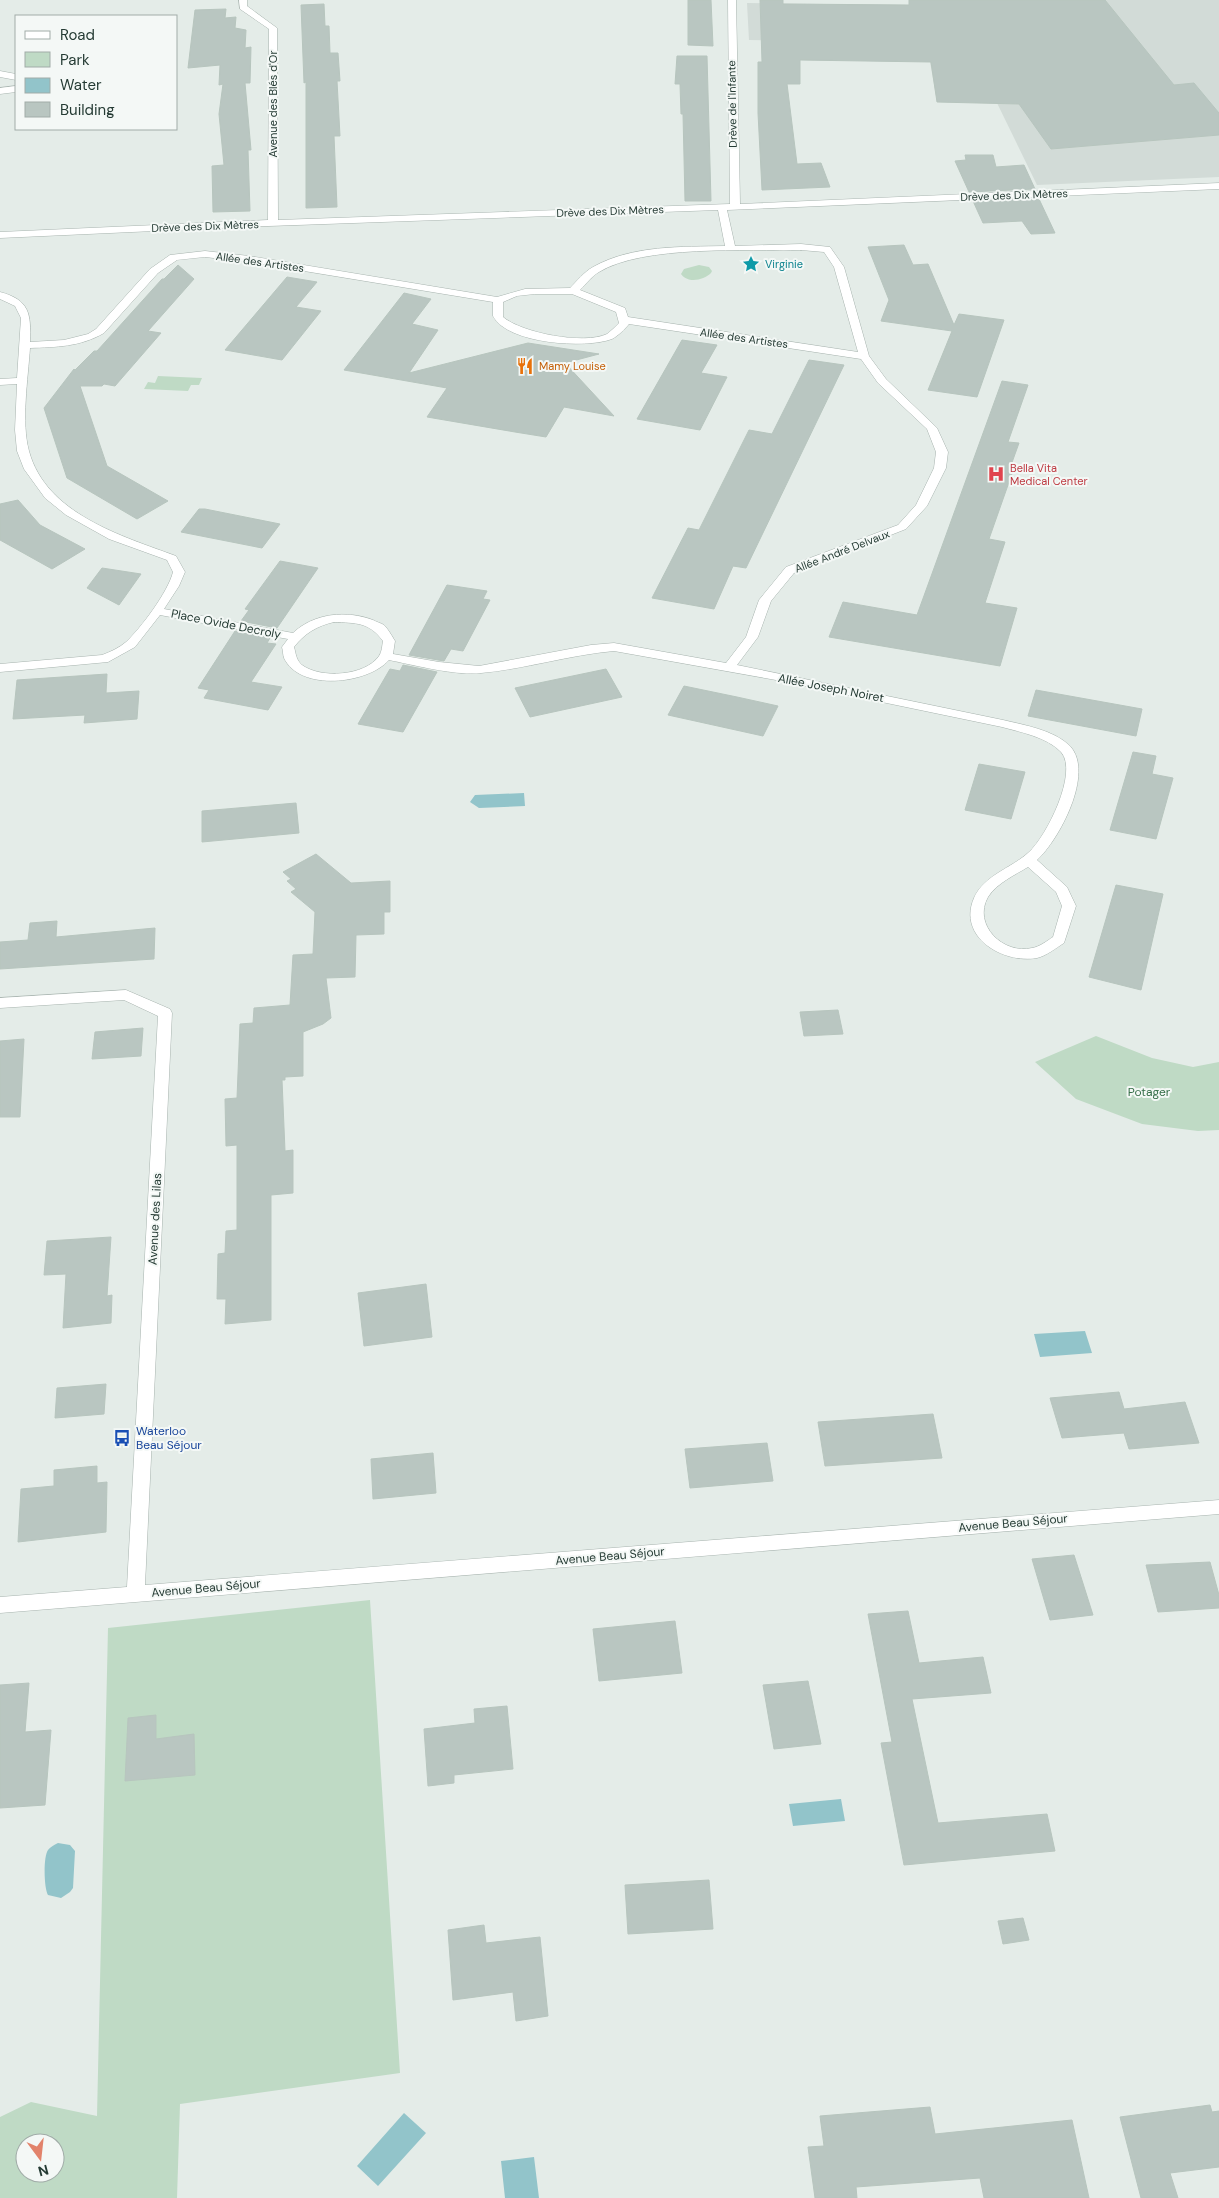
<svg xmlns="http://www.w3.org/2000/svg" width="1219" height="2198" font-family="'DM Sans',sans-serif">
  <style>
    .built { fill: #d2dbd7 }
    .green { fill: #bfdac5; fill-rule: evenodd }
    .water { fill: #92c4ca }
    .building { fill: #b9c6c1; stroke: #b7c5be }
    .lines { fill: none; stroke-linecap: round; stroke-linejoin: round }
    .minor-casing { stroke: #a7b3ae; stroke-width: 1 }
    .minor { fill: #fff; fill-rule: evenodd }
    .labels { text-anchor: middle; stroke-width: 4; stroke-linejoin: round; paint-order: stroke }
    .far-street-label { font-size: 11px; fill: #253b34; stroke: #f4f8f6 }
    .far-culture-label { font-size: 11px; fill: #0d838f; stroke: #f4f8f6; text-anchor: start }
    .far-food-label { font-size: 11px; fill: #c56008; stroke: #f4f8f6; text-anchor: start }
    .far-health-label { font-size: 11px; fill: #be3a42; stroke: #f4f8f6; text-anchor: start }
    .street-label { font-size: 12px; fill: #253b34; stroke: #f4f8f6 }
    .park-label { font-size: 12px; fill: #346d47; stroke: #f4f8f6 }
    .transit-label { font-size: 12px; fill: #164399; stroke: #f4f8f6; text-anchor: start }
  </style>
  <rect width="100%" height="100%" fill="#e4ece8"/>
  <!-- built -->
  <path class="built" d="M909,0H1219V177L1037,185L997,103L937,102L930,62L801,60L799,41L749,40L747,3L909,5Z"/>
  <!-- green -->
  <path class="green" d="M699,265L709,267L712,271L711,273C704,280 688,284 681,274L684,269Z
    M158,376L202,378L199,385H191L188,391L144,389L148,382L155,383Z
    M1096,1036L1152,1058L1193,1067L1219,1062V1130L1198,1131L1142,1124L1076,1099L1035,1062Z
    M370,1600L400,2073L180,2104L177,2198H0V2117L31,2102L97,2116L108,1628ZM25,2143H55V2173H25Z"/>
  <!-- water -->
  <path class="water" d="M524,793L525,806L479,808L470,802L475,795Z
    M1085,1331L1092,1353L1040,1357L1034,1334Z
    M841,1799L845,1821L793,1826L789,1804Z
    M58,1843L70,1845L75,1851L73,1888L70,1892L61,1898L48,1895C44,1889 43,1857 48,1850C50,1847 54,1845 58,1843Z
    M404,2113L426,2133L378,2186L357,2166Z
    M534,2157L539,2198H505L501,2161Z"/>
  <!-- building -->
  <path class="building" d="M688,0H711L713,46L688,45Z
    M760,0H783V4L909,5V0H1105L1174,85L1194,83L1219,113V135L1051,149L1019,104L937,102L931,62L800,60V84H787L797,164L821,163L830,187L762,190L758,113V62H762Z
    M324,4L325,26H329L330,53H338L340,81H337L340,136H334L337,207L306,208V82L304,83L301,5Z
    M226,9L225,18L236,17L235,28L246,30L245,48L251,47L250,83H245L251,150H248L250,211L213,212L212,166L224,165L219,114L223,84L219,85L220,65L188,68L195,10Z
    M677,56H707L711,201H685L683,114H681L680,84H675Z
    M965,155H993L996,167L1024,165L1035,189L969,192L955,161L966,160Z
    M1039,199L1055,233L1031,234L1022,221L983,223L973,201Z
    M904,245L913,265L928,264L954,325L959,314L1004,320L977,397L928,390L952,331L881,321L889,300L868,247Z
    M178,265L194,279L148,331L161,333L115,386L104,384L102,386H80L107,466L168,501L137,519L67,478L44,408L74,369L75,370L94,351H97L162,279H164Z
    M287,277L317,282L296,307L321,311L282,360L225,350Z
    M404,293L431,299L412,324L438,330L409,373L528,343L599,354L565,363L614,416L564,407L546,437L515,432L427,417L447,388L344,370Z
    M682,340L717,345L701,373L727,377L700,430L637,419Z
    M809,360L844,365L746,568L733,566L714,609L652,598L688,528L699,530L749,430L772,434Z
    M1002,381L1028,385L1008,442L1019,443L1010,468H1014L989,539L1005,542L985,603L1017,608L1000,666L829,637L843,602L917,615Z
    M18,500L40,525L85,549L52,569L0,540V504Z
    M199,509H205L280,524L262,548L181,532Z
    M280,561L318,568L277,628L241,621L249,610L245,609Z
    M102,568L141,574L119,605L87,588Z
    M447,585L487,591L483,599L490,600L463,651L451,649L444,661L409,655Z
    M235,631L270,638L267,643L276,644L251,682L282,687L268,710L204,698L209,690L198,688Z
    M403,665L437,672L403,732L358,724L390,669L400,671Z
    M606,669L622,697L530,717L515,688Z
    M107,674L106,693L139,691L137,719L84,723L85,715L13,719L17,680Z
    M684,686L737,697L778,706L763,736L668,715Z
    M1036,690L1142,709L1136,736L1028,716Z
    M1133,752L1156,756L1152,774L1173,778L1156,839L1110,830Z
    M979,764L1025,772L1011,819L965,810Z
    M296,803L299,833L202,842V811Z
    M316,854L351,883L390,881V912H384V934L356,935L355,977L326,978L331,1018L323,1024L303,1032V1076L285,1077V1080H282L285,1151L293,1150V1193L271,1195V1320L225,1324L226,1299H217L218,1254L225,1253L226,1231L237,1230V1145L226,1146L225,1099L237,1098L240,1024L253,1023L254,1008L290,1005L293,955L313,954L315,912L291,892L296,889L287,881L291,879L283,872Z
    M1116,885L1163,894L1141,990L1089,977Z
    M57,921L56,937L155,928L154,959L0,969V942L28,940L30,923Z
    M838,1010L843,1034L804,1036L800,1012Z
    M143,1028L141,1056L92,1059L95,1032Z
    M24,1039L20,1117H0V1041Z
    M111,1237L107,1296L112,1295L111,1323L63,1328L66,1274L44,1275L47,1241Z
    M426,1284L432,1337L364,1346L358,1293Z
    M106,1384L104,1414L55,1418L57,1388Z
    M1119,1392L1124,1409L1185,1402L1199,1443L1129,1449L1124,1433L1062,1438L1050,1398Z
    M933,1414L942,1458L825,1466L818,1422Z
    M767,1443L773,1481L690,1488L685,1449Z
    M433,1453L436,1493L373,1499L371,1459Z
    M97,1466V1483L107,1482L106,1532L18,1542L21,1489L54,1486V1470Z
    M1074,1555L1093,1615L1050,1620L1032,1559Z
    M1210,1562L1219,1595V1608L1158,1612L1146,1565Z
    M908,1611L919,1663L983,1657L991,1693L912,1699L938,1823L1047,1814L1055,1851L904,1865L881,1743L892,1742L868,1614Z
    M675,1621L682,1673L599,1681L593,1629Z
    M808,1681L821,1744L774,1749L763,1685Z
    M29,1683L25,1732L51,1730L45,1805L0,1808V1685Z
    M507,1706L513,1769L454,1775V1783L428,1786L424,1729L475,1723L474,1709Z
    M156,1715V1739L194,1734L195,1775L125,1781L128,1718Z
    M709,1880L713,1929L628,1934L625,1885Z
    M1023,1918L1029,1940L1003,1944L998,1921Z
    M484,1925L486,1943L540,1937L548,2016L516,2021L513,1992L453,2000L448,1930Z
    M1210,2105L1212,2112L1219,2111V2167L1170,2173L1178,2198H1141L1120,2117Z
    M930,2107L935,2134L1072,2120L1089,2198H984L980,2178L856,2187L857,2198H815L808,2147L824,2146L820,2116Z"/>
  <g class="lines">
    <!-- minor casing -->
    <g class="minor-casing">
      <path id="minor" d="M239,0H247V6L277,28L278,220L730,204L728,0H736L740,204L1219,183V189L727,210L735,246L801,244L830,247L844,267L869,356L886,379L937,428L948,452L946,468L927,506L906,529L794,573L771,601L758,637L737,665L1003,720C1024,725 1054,730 1070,746C1095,773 1059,840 1037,860L1067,887L1076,906L1064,943C1056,948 1046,956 1037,958C1003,964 957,937 974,898C984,875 1012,868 1029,852C1046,837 1079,772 1061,752C1047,737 1020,732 1002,727L776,680L614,651C569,655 525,669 481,673C456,676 414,665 389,660C368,684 300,692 284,658C283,655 283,651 282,647L288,639L160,615L135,647L108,662L0,672V664L102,655C110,652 119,648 126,642C141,628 168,592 173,572L167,560L109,539L66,515L45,498L24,469L17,451L15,430L17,384L0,385V379L17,378L21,318L15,306L0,299V292C30,300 31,314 30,342L64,340L88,334L96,329L150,269L170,255L205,251L249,256L497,297L525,289L570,288C577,281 584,272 593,267C632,245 682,247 725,246L718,210L242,227L0,238V232L268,220L269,29L240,9ZM801,250L824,252L834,267L858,352L628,317L625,308L580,290C586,284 592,276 599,272C643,245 748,251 801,250ZM205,257L249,262L493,302V316C507,344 586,349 612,339C618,336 625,329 629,324L861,359L878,383L927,429L936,452L934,468L916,505L898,525L786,567L759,600L746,637L726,663L614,643L591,645L479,666L439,662L393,654L395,641C392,636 388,629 384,625C381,623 376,622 373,620C347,610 314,613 293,633L164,609L179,586L185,572L176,556C122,536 46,514 29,451C21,423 28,378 30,348C56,347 80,347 104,333L158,273L177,260ZM535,294H572L616,312L619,323C615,327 611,331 607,334C584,345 522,333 503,317V302L517,296ZM334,622C356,623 369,622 383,641C382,646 382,652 379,656C365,676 321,679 302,665C296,660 296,654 294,647C305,633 317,626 334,622ZM1028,867L1056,892L1062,906L1053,937C1047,941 1039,947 1032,948C1004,955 972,925 988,897C997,883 1015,875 1028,867Z
        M0,71L16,74V80L0,77Z
        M16,86V92L0,94V88Z
        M126,990L170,1009L172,1013L145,1585L1219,1500V1514L0,1613V1597L127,1587L158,1016L124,1000L0,1008V998Z"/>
    </g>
    <!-- minor -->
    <use href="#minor" class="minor"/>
  </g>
  <!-- icons -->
  <defs>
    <g id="sight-bare" transform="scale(1.35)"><path d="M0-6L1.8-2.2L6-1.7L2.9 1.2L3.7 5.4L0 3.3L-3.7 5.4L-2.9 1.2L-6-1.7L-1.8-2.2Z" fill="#0f9aa8" stroke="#f4f8f6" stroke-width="2.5" paint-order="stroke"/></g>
    <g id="restaurant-bare" transform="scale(1.35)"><path d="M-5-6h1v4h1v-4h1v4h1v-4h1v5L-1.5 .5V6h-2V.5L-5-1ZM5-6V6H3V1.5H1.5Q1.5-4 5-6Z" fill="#e8710a" stroke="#f4f8f6" stroke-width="2.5" paint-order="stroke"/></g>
    <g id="hospital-bare" transform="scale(1.35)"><path d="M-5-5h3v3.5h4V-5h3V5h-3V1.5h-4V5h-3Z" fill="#e0444e" stroke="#f4f8f6" stroke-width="2.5" paint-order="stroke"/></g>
    <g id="bus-bare" transform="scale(1.35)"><path d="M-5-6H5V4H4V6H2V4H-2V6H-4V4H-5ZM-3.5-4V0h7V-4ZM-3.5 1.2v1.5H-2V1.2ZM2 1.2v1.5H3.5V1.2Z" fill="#1a4fb4" stroke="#f4f8f6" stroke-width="2.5" paint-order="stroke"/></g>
  </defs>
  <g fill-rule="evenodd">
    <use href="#sight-bare" x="751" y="264"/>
    <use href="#restaurant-bare" x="525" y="366"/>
    <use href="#hospital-bare" x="996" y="474"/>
    <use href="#bus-bare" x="122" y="1438"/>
  </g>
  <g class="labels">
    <!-- far-street labels -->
    <g class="far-street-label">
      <text transform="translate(273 104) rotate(-90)" y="4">Avenue des Blés d'Or</text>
      <text transform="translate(732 104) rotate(-91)" y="4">Drève de l'Infante</text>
      <text transform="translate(1014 195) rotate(-2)" y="4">Drève des Dix Mètres</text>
      <text transform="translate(610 211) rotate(-2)" y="4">Drève des Dix Mètres</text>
      <text transform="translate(205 226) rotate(-2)" y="4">Drève des Dix Mètres</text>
      <text transform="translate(260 262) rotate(8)" y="4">Allée des Artistes</text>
      <text transform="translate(744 338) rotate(8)" y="4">Allée des Artistes</text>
      <text transform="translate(842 551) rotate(-21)" y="4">Allée André Delvaux</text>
    </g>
    <!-- far-culture labels -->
    <g class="far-culture-label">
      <text x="765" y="268">Virginie</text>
    </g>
    <!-- far-food labels -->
    <g class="far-food-label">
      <text x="539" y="370">Mamy Louise</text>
    </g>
    <!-- far-health labels -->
    <g class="far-health-label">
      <text x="1010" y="472">Bella Vita<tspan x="1010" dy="13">Medical Center</tspan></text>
    </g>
    <!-- street labels -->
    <g class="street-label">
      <text transform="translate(226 624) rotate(11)" y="4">Place Ovide Decroly</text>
      <text transform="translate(831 688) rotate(11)" y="4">Allée Joseph Noiret</text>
      <text transform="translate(155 1219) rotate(-87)" y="4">Avenue des Lilas</text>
      <text transform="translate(1013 1523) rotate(-5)" y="4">Avenue Beau Séjour</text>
      <text transform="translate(610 1556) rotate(-5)" y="4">Avenue Beau Séjour</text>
      <text transform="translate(206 1588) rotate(-5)" y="4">Avenue Beau Séjour</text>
    </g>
    <!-- park labels -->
    <g class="park-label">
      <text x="1149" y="1096">Potager</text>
    </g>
    <!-- transit labels -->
    <g class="transit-label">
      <text x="136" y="1435">Waterloo<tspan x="136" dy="14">Beau Séjour</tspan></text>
    </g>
  </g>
  <!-- legend -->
  <rect x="15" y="15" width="162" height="115" fill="#f4f8f6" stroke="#a1aca8"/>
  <rect x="25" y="31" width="25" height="8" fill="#ffffff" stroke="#a1aca8"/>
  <text x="60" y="40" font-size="15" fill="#253b34">Road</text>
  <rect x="25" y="52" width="25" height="15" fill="#bfdac5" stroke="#a1aca8"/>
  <text x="60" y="65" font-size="15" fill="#253b34">Park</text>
  <rect x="25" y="78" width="25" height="15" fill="#92c4ca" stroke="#a1aca8"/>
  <text x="60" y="90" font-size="15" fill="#253b34">Water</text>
  <rect x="25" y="102" width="25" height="15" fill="#b9c6c1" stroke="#a1aca8"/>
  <text x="60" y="115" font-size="15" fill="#253b34">Building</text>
  <!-- north arrow -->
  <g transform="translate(40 2158) rotate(165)"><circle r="24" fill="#f4f8f6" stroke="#a1aca8"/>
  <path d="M0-4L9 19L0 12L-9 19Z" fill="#e2836b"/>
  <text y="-8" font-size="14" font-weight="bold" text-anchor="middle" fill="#253b34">N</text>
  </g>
</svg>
